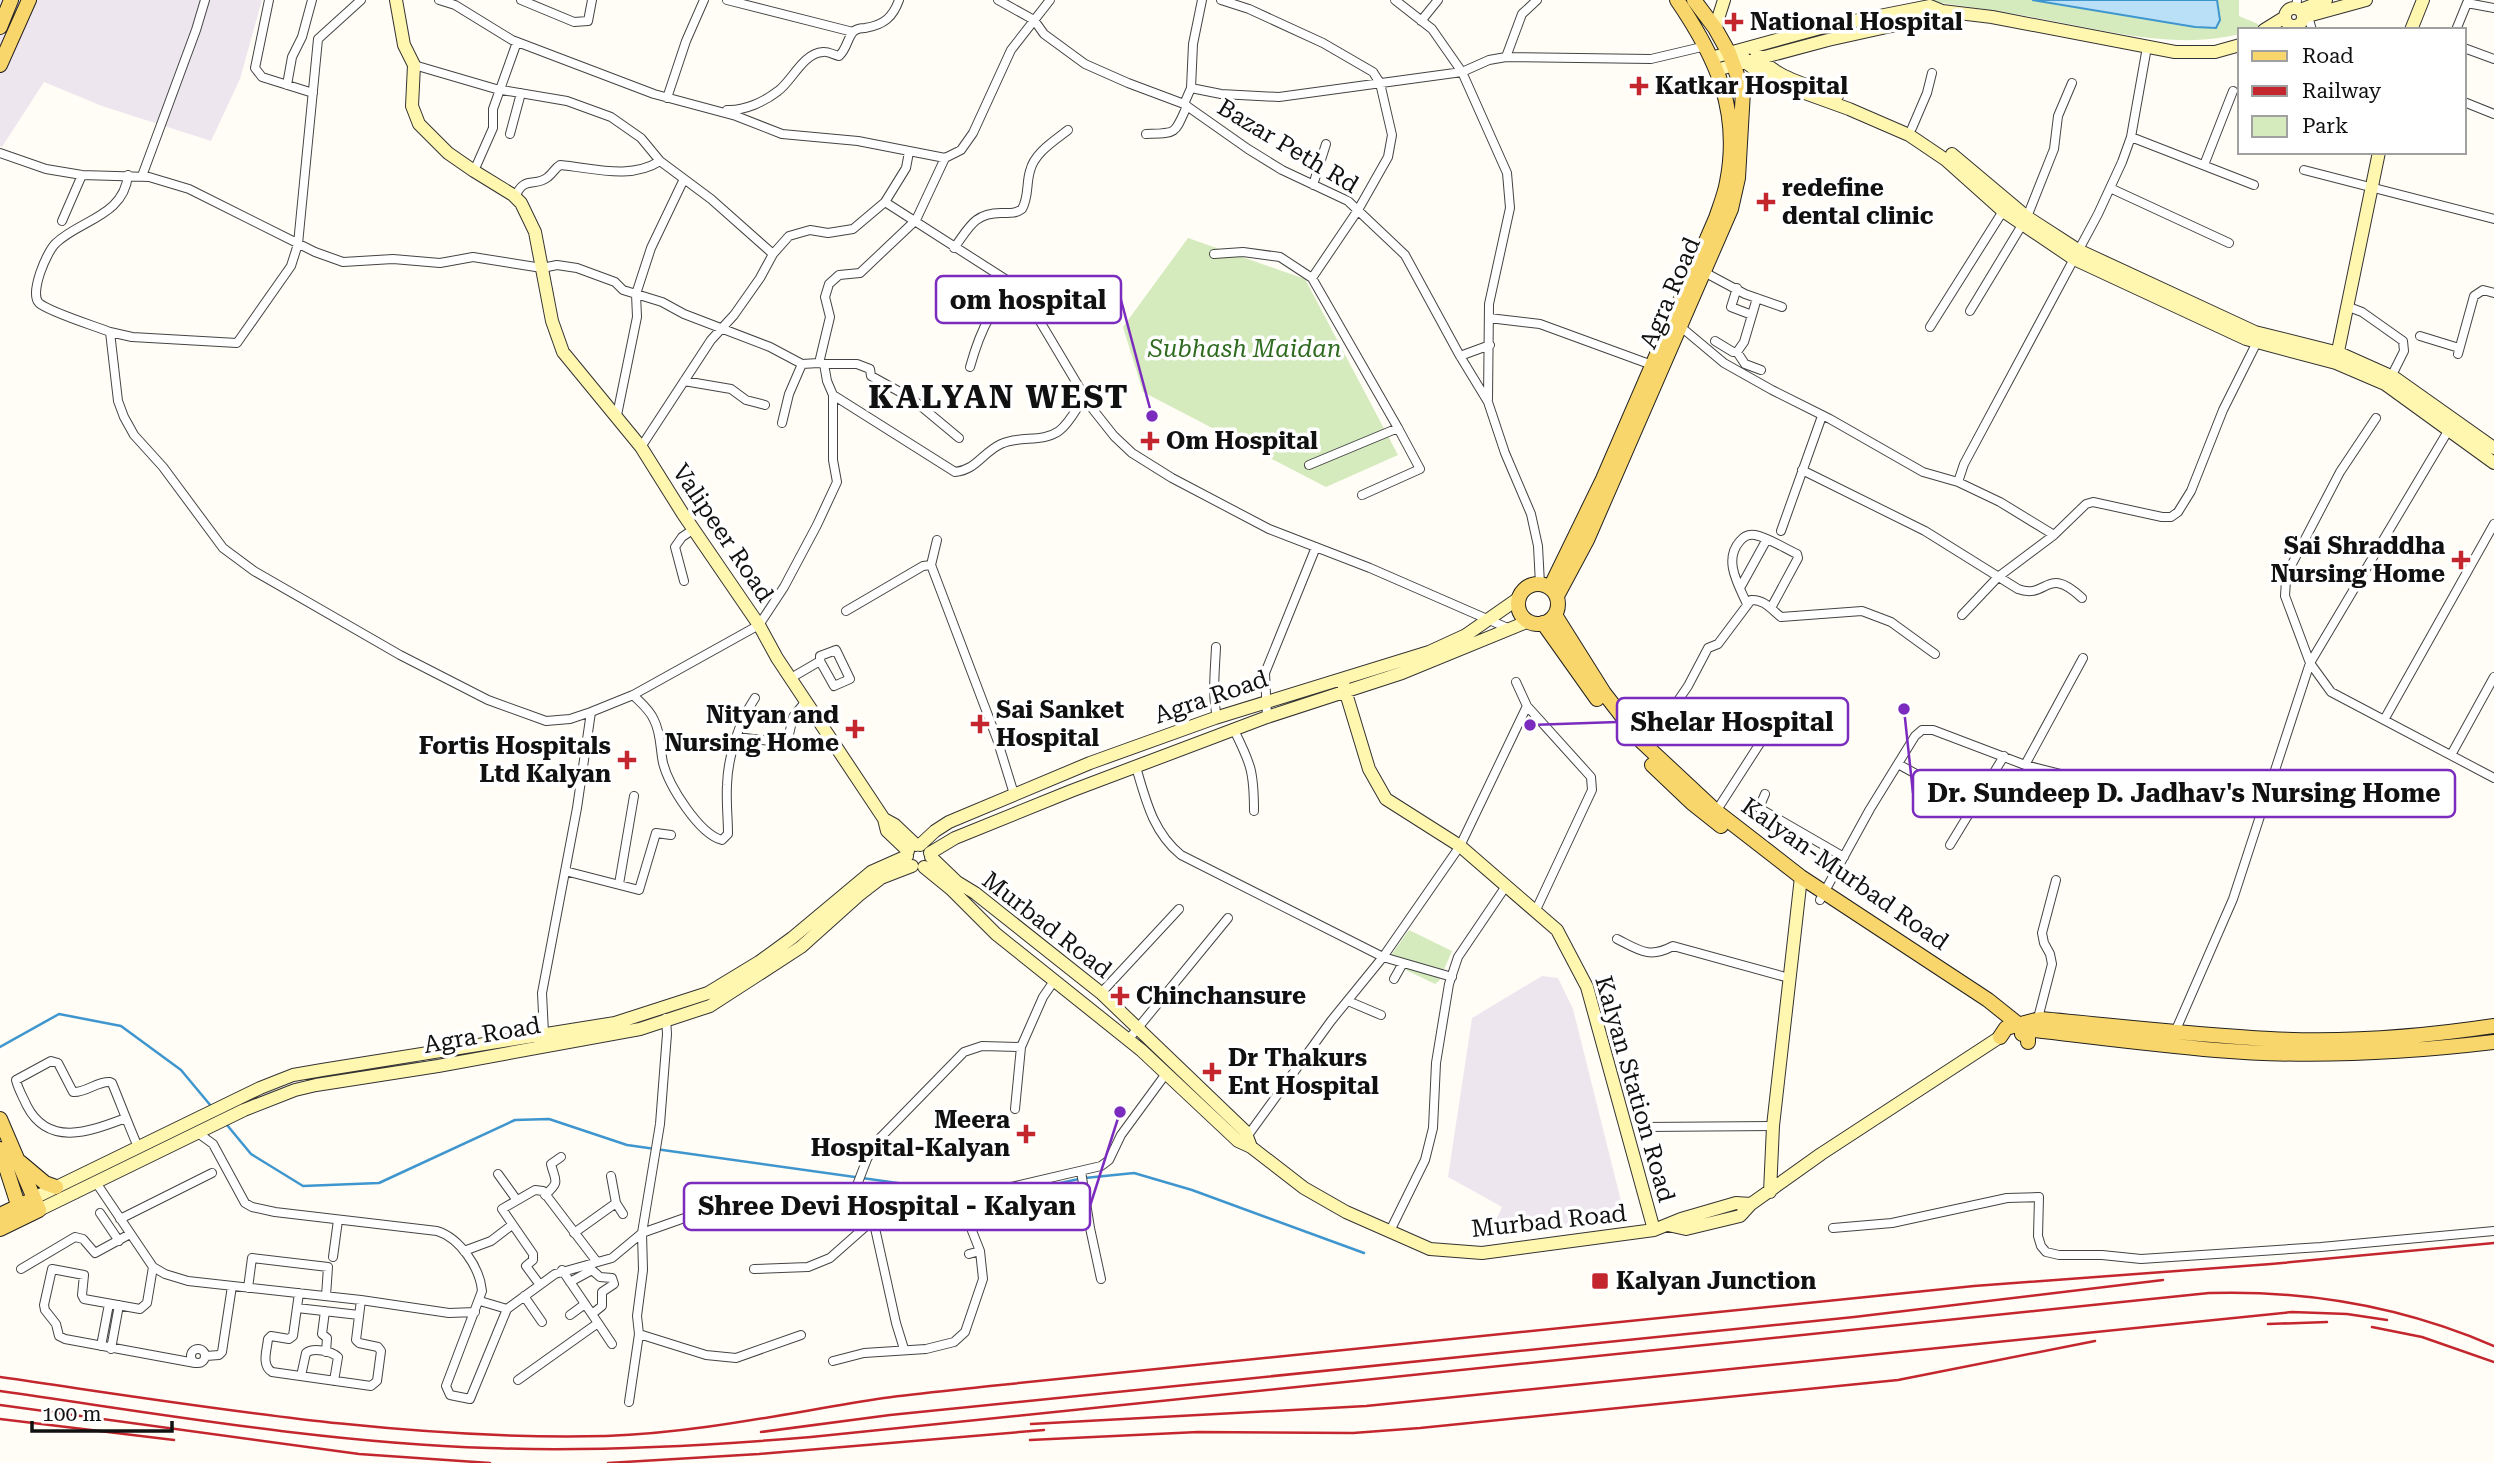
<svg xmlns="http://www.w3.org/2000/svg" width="2494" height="1463" font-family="'Roboto Serif',serif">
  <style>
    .industrial { fill: #eee6ef }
    .green { fill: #d5ebbd }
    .water { fill: #b9e0f7; stroke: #3f96cf; stroke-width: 2 }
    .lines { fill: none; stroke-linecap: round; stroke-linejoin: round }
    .stream { stroke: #3f96cf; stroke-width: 2.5 }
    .street-tunnel { stroke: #dbdad3; stroke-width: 8; stroke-dasharray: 8 4; stroke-linecap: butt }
    .street-casing { stroke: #444; stroke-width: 10 }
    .secondary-casing { stroke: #333; stroke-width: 14 }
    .primary-casing { stroke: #222; stroke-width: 16 }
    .street { stroke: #fff; stroke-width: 8 }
    .secondary { stroke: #fff6b0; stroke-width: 12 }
    .primary { stroke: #f9d66b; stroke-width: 14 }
    .rail { stroke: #c4262e; stroke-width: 2.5 }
    .poi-dot { fill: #c4262e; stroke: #fff; stroke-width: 2.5 }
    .labels { text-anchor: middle; stroke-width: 7; stroke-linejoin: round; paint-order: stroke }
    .poi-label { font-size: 24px; font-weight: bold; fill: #111; stroke: #fff; text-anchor: start }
    .street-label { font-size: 24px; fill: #111; stroke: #fff }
    .park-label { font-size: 24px; font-style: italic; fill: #2f6b1f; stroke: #fff }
    .district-label { font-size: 32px; font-weight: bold; letter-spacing: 2px; fill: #111; stroke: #fff }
    .leader { fill: none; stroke: #7b2cbf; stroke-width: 2.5 }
    .callout-dot { fill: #7b2cbf; stroke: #fff; stroke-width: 2.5 }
    .callout { fill: #fff; stroke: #7b2cbf; stroke-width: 2.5 }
    .callout-label { font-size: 26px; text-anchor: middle; font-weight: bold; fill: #111 }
  </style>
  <rect width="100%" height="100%" fill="#fffdf5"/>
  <!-- industrial -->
  <path class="industrial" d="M0,0H262L240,79L211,141L102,106L44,82L2,147L0,146Z
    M1542,976L1558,978L1573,1009L1626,1221L1488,1238L1502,1207L1448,1177L1472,1018Z"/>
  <!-- green -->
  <path class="green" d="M1920,0H2030L2216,29L2220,20L2217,0H2239V16L2258,24V30H2240V34C2174,50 2109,31 2043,19C2003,11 1961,6 1920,0Z
    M1188,238L1305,279L1398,455L1326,487L1143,392L1123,327Z
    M1409,930L1452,951L1439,981L1435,984L1387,961Z"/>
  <!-- water -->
  <path class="water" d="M2032,0H2217L2220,20L2216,28L2195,27Z"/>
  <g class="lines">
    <!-- stream -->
    <path class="stream" d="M0,1047L59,1014L121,1026L181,1070L211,1106
      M227,1125L251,1154L303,1186L379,1183L515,1120L549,1119L627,1145L962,1192L990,1198L1079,1179
      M1085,1178L1134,1173L1192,1190L1364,1253"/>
    <!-- street-tunnel -->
    <path class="street-tunnel" d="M1645,740L1664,721"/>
    <!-- street casing -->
    <g class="street-casing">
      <path id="street" d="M269,0L255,68L262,77L313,93
        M361,0L318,39L298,244L291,266L237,343L132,337L110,332L118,401L124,417L134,435L163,467L223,548L254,571L400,655L488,700L546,721L570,719L591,712
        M439,0L455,5L512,40L654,94L736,116L782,134L858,141L945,158L961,150L973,133L1011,50L1050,0
        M521,0L574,22L588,21L592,0
        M727,0L853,32
        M998,0L1034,20L1044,34L1085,64L1128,83L1184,104L1248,149L1282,170L1348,201L1405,255L1460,356L1488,402L1505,453L1531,514L1538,546L1540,584
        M1221,0L1249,9L1323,43L1373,72L1380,83L1392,135L1388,157L1358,210L1312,278L1398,428L1309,465
        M1395,0L1432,29L1462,72L1507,173L1510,208L1489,304L1488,399
        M2296,8L2297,0
        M2308,16L2312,30
        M1421,21L1438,0
        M2456,30L2467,3L2494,8
        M2464,48L2494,59
        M1506,57L1522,14L1537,0
        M414,65L496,89L567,101L611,117L641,138L660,161L711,199L773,254
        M287,85L292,57L302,37L312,0
        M1191,88L1221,94L1279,97L1462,72L1489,60L1506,57L1651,59L1706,46
        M667,98L686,41L704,0
        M2464,102L2494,114
        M1184,104L1191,88L1193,44L1202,0
        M727,110C744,111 764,102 778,91C792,81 803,53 823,52C827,51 834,55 839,56C847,49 847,38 854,31C858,28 861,28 865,28C884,25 893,17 899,0
        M1912,128L1927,93L1932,73
        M510,134L521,93
        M1146,134C1177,133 1174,135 1187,106
        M2131,137L2254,185
        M0,153L46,169L82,175L149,177L189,189L315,252L343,262L393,259L440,263L473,257L542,268L557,265L577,268L615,282L623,290L662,302L684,314L770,347L802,364L819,363
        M2204,165L2233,91
        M2304,170L2494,219
        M474,171L493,128V109L517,42
        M142,176L196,30L205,0
        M1313,185L1326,144
        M2110,188L2229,243
        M515,197C525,174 535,188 548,177C553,173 555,168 560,165C594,168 630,180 660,161
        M885,202L1016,286L1032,308L1091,407L1114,436L1132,453L1172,478L1269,529L1370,568L1510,629
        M2027,217L2054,149L2058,116L2072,83
        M62,221L82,175
        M954,248C969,228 974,213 1001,213C1009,213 1015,214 1022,209C1029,197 1026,184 1030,171C1034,153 1054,141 1068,130
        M1214,254L1243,252L1280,257L1312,278
        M1704,272L1745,294L1782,307
        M1737,288L1731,307L1752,315L1757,298
        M2346,306L2362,312L2403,341L2404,351L2391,377
        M1970,311L2022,225
        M1489,318L1540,324L1652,365
        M1681,327L1724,363L1772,390L1830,419L1923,472L1958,482L2000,502L2054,535
        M1930,327L2003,211
        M110,332C95,326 49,312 39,303C29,293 47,251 56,243C80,220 124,216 128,175
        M2420,336L2459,348
        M1715,341L1733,352H1737L1744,342L1752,315
        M1737,352L1745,364L1761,370
        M2458,354L2474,296L2483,290L2494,293
        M1460,356L1490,345
        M819,363L830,317L825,297L829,284L839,275L860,273L916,220L945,158
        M824,364H857L870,369L871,376L911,398L959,438
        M970,367C978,338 991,303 1016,286
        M684,381L731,389L746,400L765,405
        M833,395L955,472C976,470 982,453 1001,444C1020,435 1042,443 1059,431C1070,423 1077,407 1085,396
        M617,415L637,317L636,294L651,248L684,179
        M2376,418L2340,472L2292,564L2286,580L2285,596L2310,663L2331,692L2494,778
        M782,423L789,394L802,364
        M641,447L711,340L734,315L760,278L773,254L789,236L810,230L828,233L853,229L885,202L906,168L909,152
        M1802,470L1925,531L2018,589C2048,600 2046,564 2082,598
        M1958,482L1964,464L2098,214L2122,162L2131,137L2147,47
        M1362,495L1420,469L1398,428
        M1781,531L1822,416
        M937,540L931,565L997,739L1014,794
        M684,581L675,547L682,537L694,529
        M1740,588L1767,539
        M1747,604C1738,584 1723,560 1740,541C1744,536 1749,534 1755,535C1769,538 1784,548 1797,554L1798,558L1771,608
        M846,611L923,566L931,565
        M1962,615L1998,577L2054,535L2086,504L2093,502L2162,517H2171L2178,512L2191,491L2223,410L2257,342
        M1216,647C1215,671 1212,694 1217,718
        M791,678L820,661L834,686L850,679L836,650L820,656V661
        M1516,682L1527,706L1591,777L1592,790L1535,912
        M633,695C641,703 650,710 654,720C661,733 660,749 663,763C669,786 699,834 722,840L728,834C728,818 726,801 727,785C728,755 739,722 755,698
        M1267,717L1265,673L1316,547
        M2384,720L2494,524
        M1664,721L1688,686L1708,648L1718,644L1751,600C1764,599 1772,610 1781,617L1862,611L1891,622L1935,654
        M1234,730C1251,764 1254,772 1254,811
        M737,737L787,743L793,717L806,701
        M2451,755L2494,677
        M1898,764L1974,806
        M2025,765L2083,658
        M1136,767C1146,801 1153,832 1181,855L1383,957L1452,977
        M1765,794L1759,808L1844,857
        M1715,813L1773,723L1777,718L1789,713
        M1950,845L2004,756
        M565,871L639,890L656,833L671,835
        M619,884L634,796
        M1820,900L1870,809L1915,736L1922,730H1933L2025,765L2132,792
        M1617,939C1639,950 1649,959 1673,946L1789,978
        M1394,979L1403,963
        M1101,993L1179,909
        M1348,1001L1381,1015
        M2037,1022L2052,964L2050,954L2044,943L2042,933L2056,880
        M2175,1032L2233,899L2310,663L2451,426
        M544,1033L542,993L577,808L591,712L633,695L759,625L784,587L817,525L837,482L833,460V395L827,381L824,364L819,363
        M1128,1040L1228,918
        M1015,1109L1021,1047L1043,997L1054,981
        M126,1118C91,1131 49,1148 27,1106C23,1097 18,1089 16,1080L51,1061L58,1063L73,1092C86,1093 97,1081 110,1082L112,1083C121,1105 129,1126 138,1147
        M1643,1127L1773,1126
        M198,1133L213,1144L245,1203L252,1207L275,1212L437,1231C460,1238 480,1268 482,1291L446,1386L450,1395L470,1399L507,1309
        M1246,1138L1331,1021L1383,957L1460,846L1527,706
        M1081,1171L1090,1228L1101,1279
        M498,1174L516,1199
        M611,1176L616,1203L623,1214
        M95,1181L153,1267L165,1274L188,1281L361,1300L449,1313L475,1312
        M545,1195C561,1181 555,1181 551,1164L561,1157
        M852,1198L867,1159L879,1139L964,1052L982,1046L1021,1047
        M869,1201L896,1323L904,1349
        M100,1213L119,1241
        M965,1213L986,1193L1101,1166L1109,1160L1121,1135L1165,1075
        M120,1219L212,1173
        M1833,1228L1892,1223L2007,1198L2039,1197L2038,1236L2041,1246L2046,1252L2059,1255H2102L2141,1259L2321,1247L2494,1231
        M1390,1231L1425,1160L1433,1128L1436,1063L1449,984L1458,957L1506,886
        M574,1233L616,1203
        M464,1251L491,1241L512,1225
        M969,1254L980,1251
        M333,1257L338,1220
        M153,1267L147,1303L140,1309L84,1299L82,1295L84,1275L52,1269L44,1305L45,1310L56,1324L59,1336L65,1339L195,1363
        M21,1269L75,1237L83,1239L95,1253L130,1234
        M754,1269L808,1267L830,1258L873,1220
        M570,1282L592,1270L600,1277L612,1278L614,1284L602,1292V1306L592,1314
        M540,1285L526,1266L533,1260V1254L502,1209L535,1190L543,1191L597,1262
        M248,1288L252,1258L328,1267L326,1296
        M299,1293L293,1336L289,1339L271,1336L268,1339C267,1350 261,1365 272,1372L371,1386L377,1381L381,1351L378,1347L359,1343L356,1340L361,1300
        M524,1296L542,1322
        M480,1301L507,1309L555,1274L612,1258L642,1233L660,1124L667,1034L666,1018
        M297,1308L359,1315
        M325,1311L322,1334L327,1338L326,1352
        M570,1315L585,1304
        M598,1323L612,1344
        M639,1334L706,1355L736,1358L801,1335
        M101,1346L109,1304
        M191 1356a7 7 0 1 1 14 0a7 7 0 1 1-14 0Z
        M111,1349L119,1305
        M206,1356L219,1355L222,1352L232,1286
        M833,1361L864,1353L926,1349L954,1342L965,1332L983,1279L980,1251L965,1213
        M301,1376L306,1353C313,1347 331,1351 338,1357L334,1381
        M518,1380L598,1323L562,1270
        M629,1402L639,1334L637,1316L643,1270L642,1233L744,1197L803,1200L852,1198L965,1213"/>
    </g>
    <!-- secondary casing -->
    <g class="secondary-casing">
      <path id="secondary" d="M396,0L404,45L414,65L412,106L419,124L448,153L474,171L513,195L521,203L535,232L552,321L563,352L641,447L683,514L759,625L777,658L884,819L887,831L908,851
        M2285 17a9 9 0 1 1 18 0a9 9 0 1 1-18 0Z
        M2300,10L2326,0
        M2304,17L2366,0
        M1715,28L1724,0
        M2264,30L2285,17
        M2411,30L2423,0
        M1754,47C1765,76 1809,85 1837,96
        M1741,50L1745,62L1769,80L1849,109L1909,135L1946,160L2003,211L2074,259L2246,339L2336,363L2385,384L2494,463
        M1711,58L1824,27L1930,6L1942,11L1992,17L2175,52H2215L2240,45
        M1716,70L1828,40L1932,17L1942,11
        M1952,154L2027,217L2078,250L2255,332L2339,353L2395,378L2494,448
        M2336,361L2379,152
        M1342,680L1369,769L1386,799L1460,846L1557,930L1587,987L1654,1230
        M884,819L895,825L916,845
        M920,845L935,831L949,822L1090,763L1215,718L1429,652L1466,635L1519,598
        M930,853L955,838L1071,791L1267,717L1402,673L1529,621
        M931,857L957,882L975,893L1101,993L1245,1131L1251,1147
        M924,867L951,889L996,934L1141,1050L1238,1141L1251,1147L1304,1188L1346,1212L1430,1249L1482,1253L1654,1230L1681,1219L1736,1203L1751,1204
        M1770,1192L1773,1126L1801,877
        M34,1198L260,1088L293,1075L322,1070L615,1023L708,993L759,962L792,938L871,872L907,856
        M39,1210L244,1110L295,1090L316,1085L438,1066L640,1029L710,1006L801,947L859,895L881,878L912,866
        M1668,1225L1686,1229L1740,1216L1751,1204L1821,1154L2000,1037"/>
    </g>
    <!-- primary casing -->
    <g class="primary-casing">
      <path id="primary" d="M0,27L11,0
        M0,65L29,0
        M1518 604a20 20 0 1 1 40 0a20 20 0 1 1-40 0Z
        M1550,588L1603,479L1716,218C1720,206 1725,194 1727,182C1741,111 1716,57 1677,0
        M1557,596L1587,540L1731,209L1738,178L1743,91L1729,53L1715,28L1694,0
        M1555,615L1604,693L1642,742L1716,811L1801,877L1988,1000L2028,1032V1042
        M1543,623L1597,699
        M1652,765L1692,803L1721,826
        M2022,1034L2035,1030C2095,1037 2156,1045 2216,1050C2309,1058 2402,1053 2494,1042
        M2000,1037L2006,1028L2040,1019C2117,1026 2193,1035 2270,1039C2344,1043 2421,1037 2494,1026
        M0,1119L39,1210L0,1229
        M0,1149L22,1217
        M20,1162L45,1183L56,1187
        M0,1215L27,1202"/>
    </g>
    <!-- street -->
    <use href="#street" class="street"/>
    <!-- secondary -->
    <use href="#secondary" class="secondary"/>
    <!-- primary -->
    <use href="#primary" class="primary"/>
    <!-- rail -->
    <path class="rail" d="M2268,1324L2327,1322
      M2372,1327L2422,1337L2494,1362
      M0,1377C201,1406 402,1441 606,1436C700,1433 792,1412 884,1398C919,1393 955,1390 990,1386L1974,1286L2271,1264L2494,1243
      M0,1391C162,1414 325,1443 489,1448C596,1452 704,1446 811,1437L2209,1293C2307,1290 2404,1307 2494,1346
      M0,1405L359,1454L490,1463
      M0,1419L174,1440
      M1031,1424L1366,1406L2292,1312L2347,1314L2387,1320
      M761,1432L890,1415L1854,1317L2163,1280
      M1030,1440L1198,1432L1353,1433L1420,1428L1898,1380L2095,1341
      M608,1463L759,1454L1044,1430"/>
  </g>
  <!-- markers -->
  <g class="poi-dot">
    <path d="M1730.5 11.5h7v7h7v7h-7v7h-7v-7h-7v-7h7z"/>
    <path d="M1635.5 75.5h7v7h7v7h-7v7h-7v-7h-7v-7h7z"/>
    <path d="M1762.5 191.5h7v7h7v7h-7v7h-7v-7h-7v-7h7z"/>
    <path d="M1146.5 430.5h7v7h7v7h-7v7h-7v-7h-7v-7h7z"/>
    <path d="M2457.5 549.5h7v7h7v7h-7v7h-7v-7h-7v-7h7z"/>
    <path d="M976.5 713.5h7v7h7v7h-7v7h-7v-7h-7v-7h7z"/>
    <path d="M851.5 718.5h7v7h7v7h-7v7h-7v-7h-7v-7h7z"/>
    <path d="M623.5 749.5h7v7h7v7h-7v7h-7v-7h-7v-7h7z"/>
    <path d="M1116.5 985.5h7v7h7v7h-7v7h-7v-7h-7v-7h7z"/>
    <path d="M1208.5 1061.5h7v7h7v7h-7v7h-7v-7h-7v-7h7z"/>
    <path d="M1022.5 1123.5h7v7h7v7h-7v7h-7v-7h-7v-7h7z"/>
    <rect x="1591" y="1272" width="18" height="18" rx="3.5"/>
  </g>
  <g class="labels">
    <!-- poi labels -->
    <g class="poi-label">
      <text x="1750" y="30">National Hospital</text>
      <text x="1655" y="94">Katkar Hospital</text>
      <text x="1782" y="196">redefine<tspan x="1782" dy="28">dental clinic</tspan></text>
      <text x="1166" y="449">Om Hospital</text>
      <text x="2445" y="554" text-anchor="end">Sai Shraddha<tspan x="2445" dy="28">Nursing Home</tspan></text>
      <text x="996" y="718">Sai Sanket<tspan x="996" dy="28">Hospital</tspan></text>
      <text x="839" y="723" text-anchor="end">Nityan and<tspan x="839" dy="28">Nursing Home</tspan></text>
      <text x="611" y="754" text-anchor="end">Fortis Hospitals<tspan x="611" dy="28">Ltd Kalyan</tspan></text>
      <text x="1136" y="1004">Chinchansure</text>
      <text x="1228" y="1066">Dr Thakurs<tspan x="1228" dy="28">Ent Hospital</tspan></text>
      <text x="1010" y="1128" text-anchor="end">Meera<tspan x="1010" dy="28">Hospital-Kalyan</tspan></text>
      <text x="1616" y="1289">Kalyan Junction</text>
    </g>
    <!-- street labels -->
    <g class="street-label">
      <text transform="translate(1288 146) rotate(31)" y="8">Bazar Peth Rd</text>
      <text transform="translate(1670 293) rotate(-67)" y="8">Agra Road</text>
      <text transform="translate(723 533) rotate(56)" y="8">Valipeer Road</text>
      <text transform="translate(1211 697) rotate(-19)" y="8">Agra Road</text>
      <text transform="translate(1845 874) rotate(35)" y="8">Kalyan-Murbad Road</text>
      <text transform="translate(1047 925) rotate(38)" y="8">Murbad Road</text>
      <text transform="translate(482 1035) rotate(-10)" y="8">Agra Road</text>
      <text transform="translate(1635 1089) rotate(74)" y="8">Kalyan Station Road</text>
      <text transform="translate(1549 1221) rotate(-6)" y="8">Murbad Road</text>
    </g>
    <!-- park labels -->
    <g class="park-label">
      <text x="1245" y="357">Subhash Maidan</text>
    </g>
    <!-- district labels -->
    <g class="district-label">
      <text x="999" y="408">KALYAN WEST</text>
    </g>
  </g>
  <!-- callouts -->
  <path class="leader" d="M1152 416L1121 300M1530 725L1617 722M1904 709L1913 793M1120 1112L1090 1206"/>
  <g class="callout-dot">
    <circle cx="1152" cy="416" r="7"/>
    <circle cx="1530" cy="725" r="7"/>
    <circle cx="1904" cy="709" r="7"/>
    <circle cx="1120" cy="1112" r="7"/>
  </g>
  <g class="callout">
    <rect x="936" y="276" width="185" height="47" rx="7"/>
    <rect x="1617" y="698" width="231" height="47" rx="7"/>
    <rect x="1913" y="770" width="542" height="47" rx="7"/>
    <rect x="684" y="1183" width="406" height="47" rx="7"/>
  </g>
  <g class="callout-label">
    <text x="1028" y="309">om hospital</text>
    <text x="1732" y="731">Shelar Hospital</text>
    <text x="2184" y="802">Dr. Sundeep D. Jadhav's Nursing Home</text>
    <text x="887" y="1215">Shree Devi Hospital - Kalyan</text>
  </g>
  <!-- legend -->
  <rect x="2238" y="28" width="228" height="126" fill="#ffffff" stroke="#a0a0a0" stroke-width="2"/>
  <rect x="2252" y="51" width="35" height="10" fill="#f9d66b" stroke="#a0a0a0" stroke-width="2"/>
  <text x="2302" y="63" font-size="21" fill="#111111">Road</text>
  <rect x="2252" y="86" width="35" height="10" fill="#c4262e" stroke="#a0a0a0" stroke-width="2"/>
  <text x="2302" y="98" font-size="21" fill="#111111">Railway</text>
  <rect x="2252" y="116" width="35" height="21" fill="#d5ebbd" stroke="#a0a0a0" stroke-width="2"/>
  <text x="2302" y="133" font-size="21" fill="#111111">Park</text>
  <!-- scale -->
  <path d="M32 1421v10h140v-10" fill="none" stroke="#111111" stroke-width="3.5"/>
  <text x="42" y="1421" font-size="21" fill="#111111" stroke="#ffffff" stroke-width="5" paint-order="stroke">100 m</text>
</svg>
